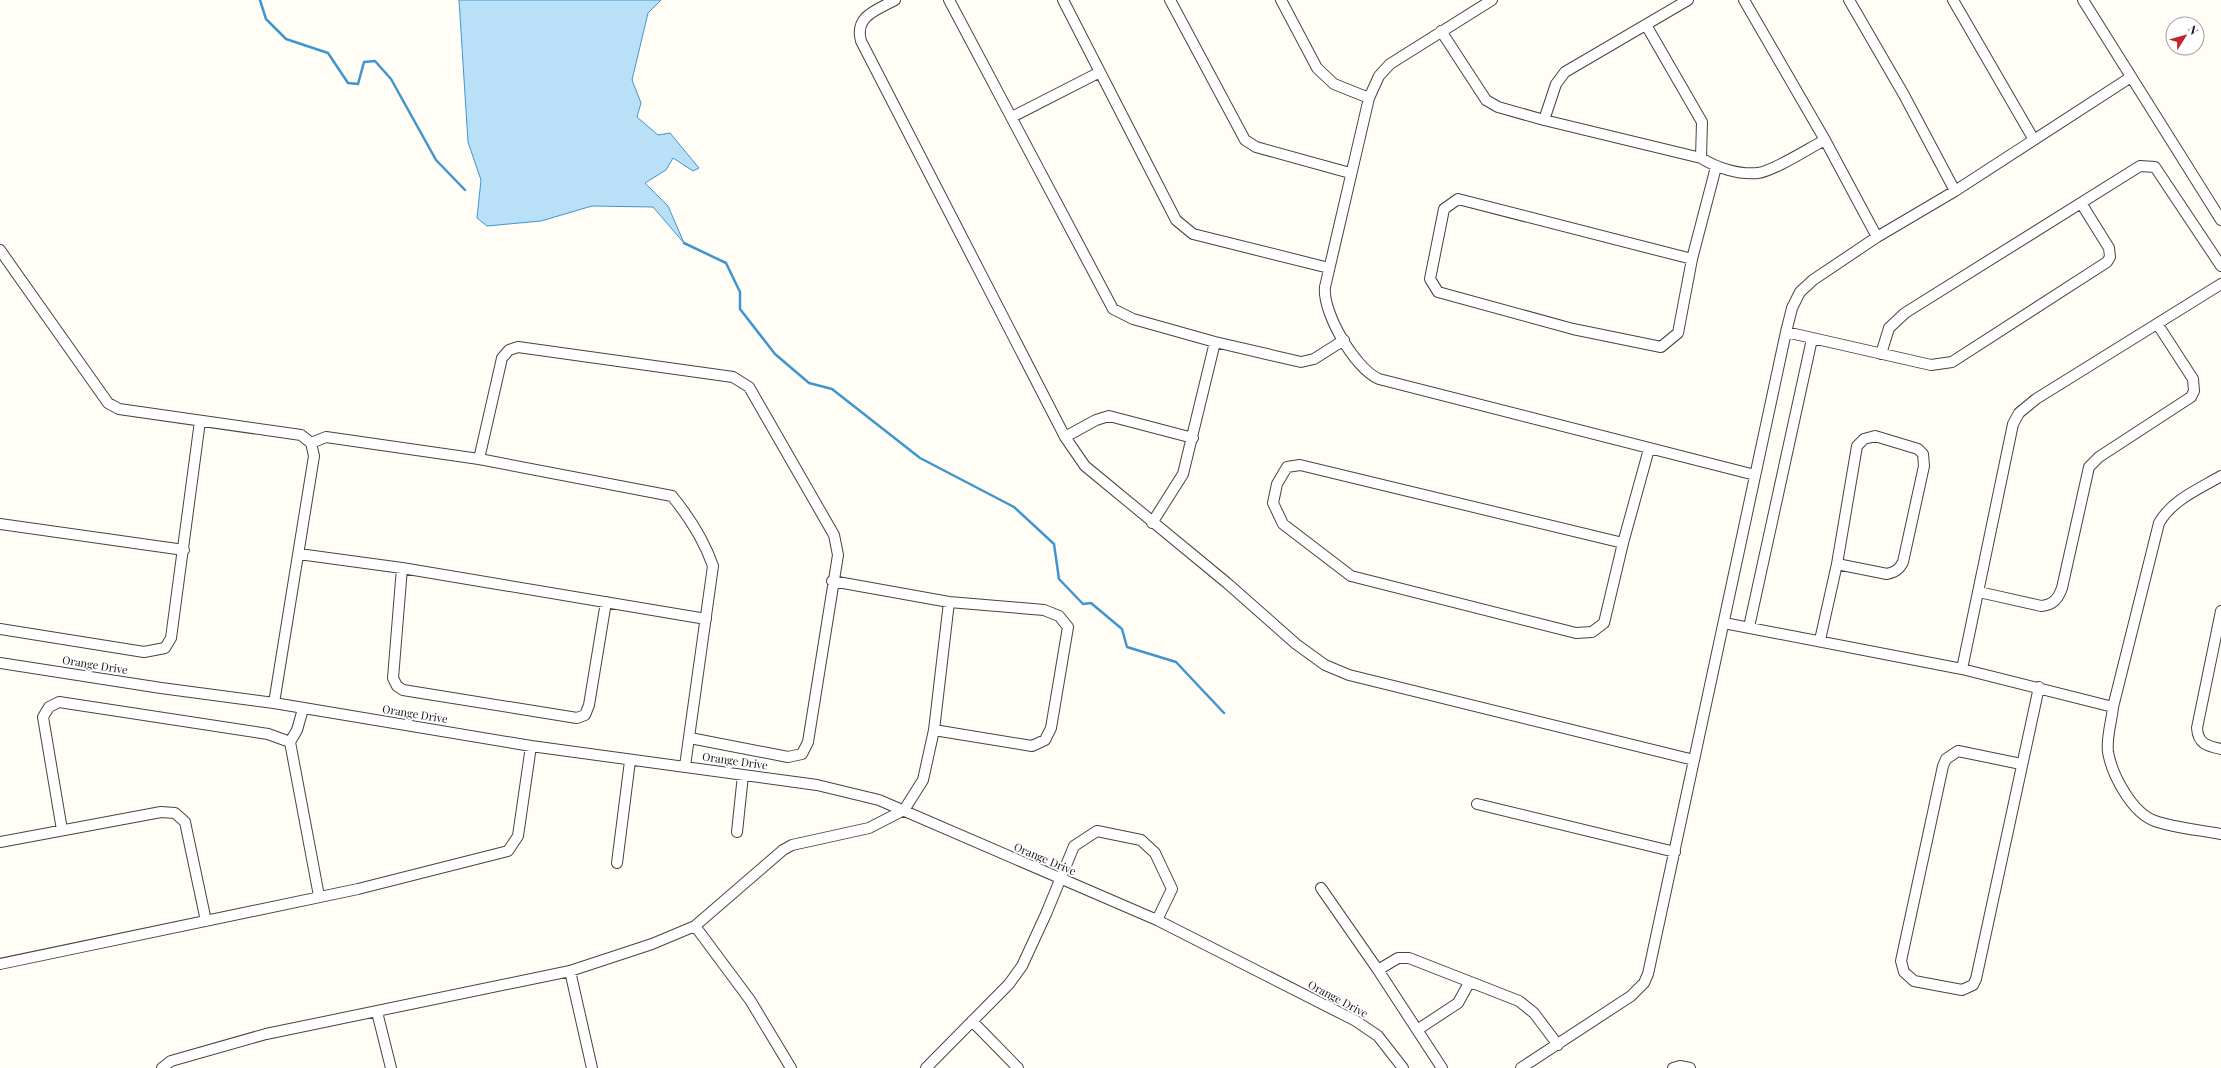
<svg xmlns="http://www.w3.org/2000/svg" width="2221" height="1068" font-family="'Playfair Display',serif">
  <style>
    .water { fill: #b9e0f7; stroke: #3f96cf }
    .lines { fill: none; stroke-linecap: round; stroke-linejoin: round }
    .stream { stroke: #3f96cf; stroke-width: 2.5 }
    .minor-casing { stroke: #444; stroke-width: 12 }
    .minor { stroke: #fff; stroke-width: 10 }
    .labels { text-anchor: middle; stroke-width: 4; stroke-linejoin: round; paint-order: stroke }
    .street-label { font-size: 11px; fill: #111; stroke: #fff }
  </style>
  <rect width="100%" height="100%" fill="#fffdf5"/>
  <!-- water -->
  <path class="water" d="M459,0H661L648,13L632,80L641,103L637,117L658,135L670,133L699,168L693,171L673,158L666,170L645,183L668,206L684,243L653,207L592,206L541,221L487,226L477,218L481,180L468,142Z"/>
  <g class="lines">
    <!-- stream -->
    <path class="stream" d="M260,0L266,19L286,39L328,53L348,83L358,84L364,62L375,61L391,79L436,160L465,190
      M684,243L726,263L740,292V309L775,354L809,383L832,389L920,458L1014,507L1054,544L1059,579L1083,604L1091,603L1122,629L1127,647L1176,662L1224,713"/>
    <!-- minor casing -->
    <g class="minor-casing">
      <path id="minor" d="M895,0C877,10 854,16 861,41L1065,437L1085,466L1227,583L1296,644L1325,665L1349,675L1694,760
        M949,0L1113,309L1133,319L1215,342L1301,362L1314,359L1344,340
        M1063,0L1176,220L1193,234L1329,268
        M1170,0L1245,140L1256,147L1350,173
        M1281,0L1317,68L1334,84L1369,98
        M1492,0L1390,64L1379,76L1369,98L1325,287C1322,312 1355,369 1379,379L1755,475
        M1744,0L1825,140L1877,237
        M1849,0L1904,95L1955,191
        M1953,0L2034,140
        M2083,0L2221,220
        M1646,25L1702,122L1701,158
        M1441,31L1486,100L1498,107L1544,120L1701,158C1717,168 1739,175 1758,173C1774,171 1809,148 1825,140
        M1012,117L1100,72
        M1544,120L1556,84L1565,72L1688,0
        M0,250L108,403L119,409L301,435L311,443L314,456L274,703
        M1692,259L1458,199L1444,209L1430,279L1438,292L1573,329L1661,347L1678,333L1692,259L1716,167
        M1786,332L1931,365L1952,362L2107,262L2110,257L2109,248L2081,203
        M1881,354L1889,328L1905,313L2140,166L2155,167L2221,266
        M1065,437L1096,420L1109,416L1193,438
        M311,443L326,437L479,459L672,496C690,518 704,540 713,566L685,766
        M479,459L502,358L509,350L518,347L733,377L749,387L834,535L838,555L808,742L802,754L788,757L690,738
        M1152,523L1183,474L1215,342
        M0,524L184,550
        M1623,543L1300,465L1287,467L1277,484L1273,503L1283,524L1351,576L1576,633L1592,632L1604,623L1623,543L1649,449
        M299,554L402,568L706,619
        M402,568L393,678L397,686L403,690L577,718L585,715L589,705L606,602
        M832,581L949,602L1044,610L1059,616L1068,627L1051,728L1045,740L1032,746L934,730
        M1979,592L2041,606C2053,605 2058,599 2062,588L2089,467L2099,457L2191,397L2194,391L2193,379L2158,325
        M2221,611L2197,728C2198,744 2207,746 2221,749
        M1724,623L1962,669L2113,707C2112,720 2106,738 2108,752C2112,775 2132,813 2155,821C2175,828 2200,830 2221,834
        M1749,627L1812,339
        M0,629L144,652L165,648L171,638L200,421
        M1820,640L1837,564L1857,446L1864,439L1875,436L1918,449L1923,454L1924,466L1903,562C1899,570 1895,572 1887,574L1837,564
        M0,663L161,688L274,703L531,746L817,785L879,800L1157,920L1356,1021L1378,1036L1403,1068
        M1962,669L2013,424L2019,413L2036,399L2221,284
        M2113,707L2159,523C2172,500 2199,489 2221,476
        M290,742L297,730L303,709
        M2021,764L1958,751L1946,759L1943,766L1901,961L1904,972L1914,981L1962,990L1973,985L1976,979L2039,687
        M1477,804L1675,852
        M62,830L43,717L49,707L59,702L268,734L290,742L319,896
        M737,832L743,775
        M0,842L161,812L175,813L185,822L206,921
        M617,863L630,761
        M1321,888L1378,970L1442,1068
        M695,926L750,1000L791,1068
        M0,964L358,889L508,851L518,836L531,746
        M1378,970L1398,958H1409L1519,1001L1534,1013L1558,1045
        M570,971L592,1068
        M377,1012L391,1068
        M972,1021L1018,1068
        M1417,1030L1458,1003L1469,983
        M162,1068L171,1061L266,1034L570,971L652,944L695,926L783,850L792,845L869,828L904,810L923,780L934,730L949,602
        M926,1068L1009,984L1022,966L1046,914L1074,846L1097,831L1141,840L1155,853L1172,889L1157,920
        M1521,1068L1631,996L1644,983L1648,974L1786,332L1792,308L1800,292L1813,280L1877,237L1955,191L2131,77
        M1673,1068L1680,1066L1690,1068"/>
    </g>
    <!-- minor -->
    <use href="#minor" class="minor"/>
  </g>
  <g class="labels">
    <!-- street labels -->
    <g class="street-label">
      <text transform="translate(95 665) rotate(9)" y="4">Orange Drive</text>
      <text transform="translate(415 714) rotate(9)" y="4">Orange Drive</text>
      <text transform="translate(735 761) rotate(8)" y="4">Orange Drive</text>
      <text transform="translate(1045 859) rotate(23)" y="4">Orange Drive</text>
      <text transform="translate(1338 999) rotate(28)" y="4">Orange Drive</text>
    </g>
  </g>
  <!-- north arrow -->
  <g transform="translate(2185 36) rotate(53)"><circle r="19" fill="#ffffff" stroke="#a0a0a0"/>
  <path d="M0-3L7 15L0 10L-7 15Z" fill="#c4262e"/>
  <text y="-6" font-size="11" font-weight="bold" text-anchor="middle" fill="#111111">N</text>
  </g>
</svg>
